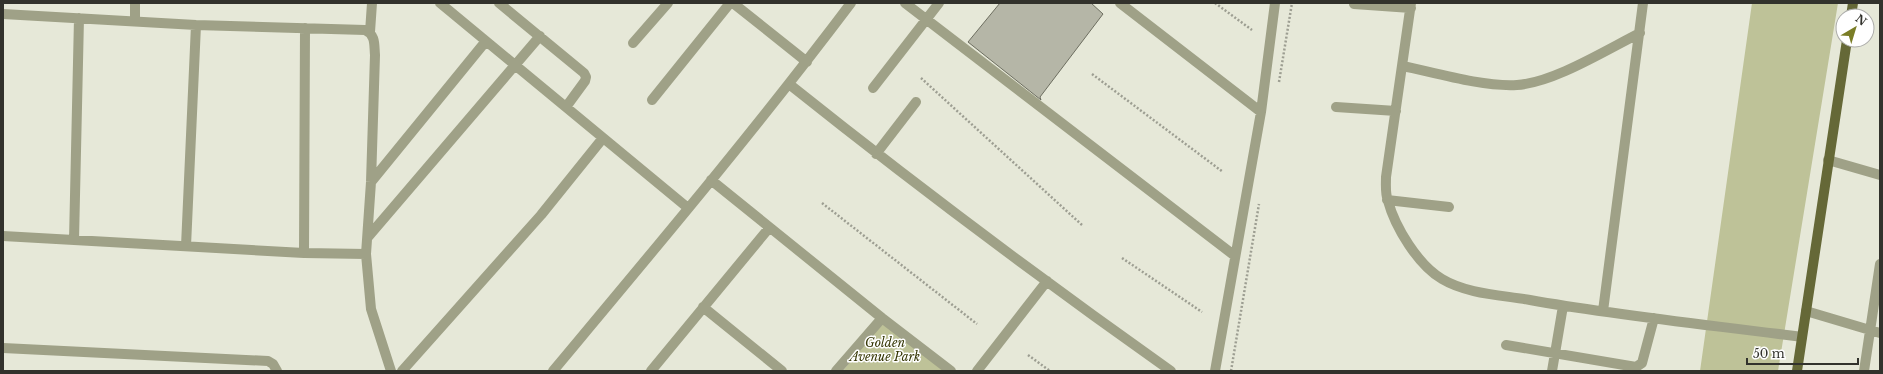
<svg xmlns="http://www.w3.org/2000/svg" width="1883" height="374" font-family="'Libre Baskerville',serif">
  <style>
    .green { fill: #bec298 }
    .building { fill: #b5b6a7; stroke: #6d6e60 }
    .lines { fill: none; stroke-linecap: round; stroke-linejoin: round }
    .path { stroke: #9d9e92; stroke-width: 2.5; stroke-dasharray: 2 2; stroke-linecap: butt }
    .minor { stroke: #9fa187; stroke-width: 10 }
    .major { stroke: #656837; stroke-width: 10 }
    .labels { text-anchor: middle; stroke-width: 3; stroke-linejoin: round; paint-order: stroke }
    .park-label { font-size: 12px; font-style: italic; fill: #353604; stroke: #fff }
  </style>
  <rect width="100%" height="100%" fill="#e6e8d8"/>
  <!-- green -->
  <path class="green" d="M1752,3H1838L1778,371H1700Z
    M882,319L946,371H843Z"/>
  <!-- building -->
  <path class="building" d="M1000,3H1091L1103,14L1040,97L1041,100L968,42Z"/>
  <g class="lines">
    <!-- path -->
    <path class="path" d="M1215,3L1252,30
      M1092,74L1223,172
      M921,78L1082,225
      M1279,82L1292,3
      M822,203L977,324
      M1122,258L1202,312
      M1028,355L1050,371
      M1231,371L1259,204"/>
    <!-- minor -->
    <path class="minor" d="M135,3V21
      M440,3L688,208
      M499,3L584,73L586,77L585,81L566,107
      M733,3L807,62
      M905,3L1235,256
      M1120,3L1261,112
      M1411,3L1386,177C1386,185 1385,194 1388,201C1395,227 1418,265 1442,279C1467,294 1501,295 1530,300C1620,316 1711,325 1802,337
      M1354,4L1411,8
      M3,14L196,25L365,30C376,35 374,45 375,55L371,182L366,254L371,309L391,371
      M370,32L372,3
      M633,43L668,3
      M1403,66C1436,73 1483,87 1517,85C1553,83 1606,50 1640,33
      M789,84C913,183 1041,279 1171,371
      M873,88L939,3
      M652,100L730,3
      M1336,107L1396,111
      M876,154L916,102
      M1828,160L1880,175
      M711,180L882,318L951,371
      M371,182L486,41
      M1387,200L1449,207
      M3,236L304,253L366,254
      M368,237L540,36
      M74,240L79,18
      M186,246L196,25
      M304,253L305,28
      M703,307L782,371
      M1603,311L1643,3
      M1806,311L1880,333
      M1506,345L1636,367L1642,363L1654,318
      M3,348L268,361L273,364L277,371
      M402,371L541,215L603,138
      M553,371C654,250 756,129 851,3
      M651,371L769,228
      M836,371L882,318
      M977,371L1047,281
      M1215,371L1261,112L1275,3
      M1552,371L1563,306
      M1864,371L1880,264"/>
    <!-- major -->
    <path class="major" d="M1851,16L1853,3
      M1797,371L1847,40"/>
  </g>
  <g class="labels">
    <!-- park labels -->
    <g class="park-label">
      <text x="885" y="347">Golden<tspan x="885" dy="14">Avenue Park</tspan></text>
    </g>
  </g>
  <!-- border -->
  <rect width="1883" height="374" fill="none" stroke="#32322c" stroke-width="8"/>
  <!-- north arrow -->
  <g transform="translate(1855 28) rotate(38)"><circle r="19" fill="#ffffff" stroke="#adadab"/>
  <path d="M0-3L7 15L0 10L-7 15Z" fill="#7a7d26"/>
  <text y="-6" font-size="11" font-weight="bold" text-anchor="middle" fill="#32322c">N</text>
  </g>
  <!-- scale -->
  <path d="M1747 358v6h111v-6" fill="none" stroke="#32322c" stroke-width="2"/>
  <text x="1753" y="358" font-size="12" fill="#32322c" stroke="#ffffff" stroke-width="3" paint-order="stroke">50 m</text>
</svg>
